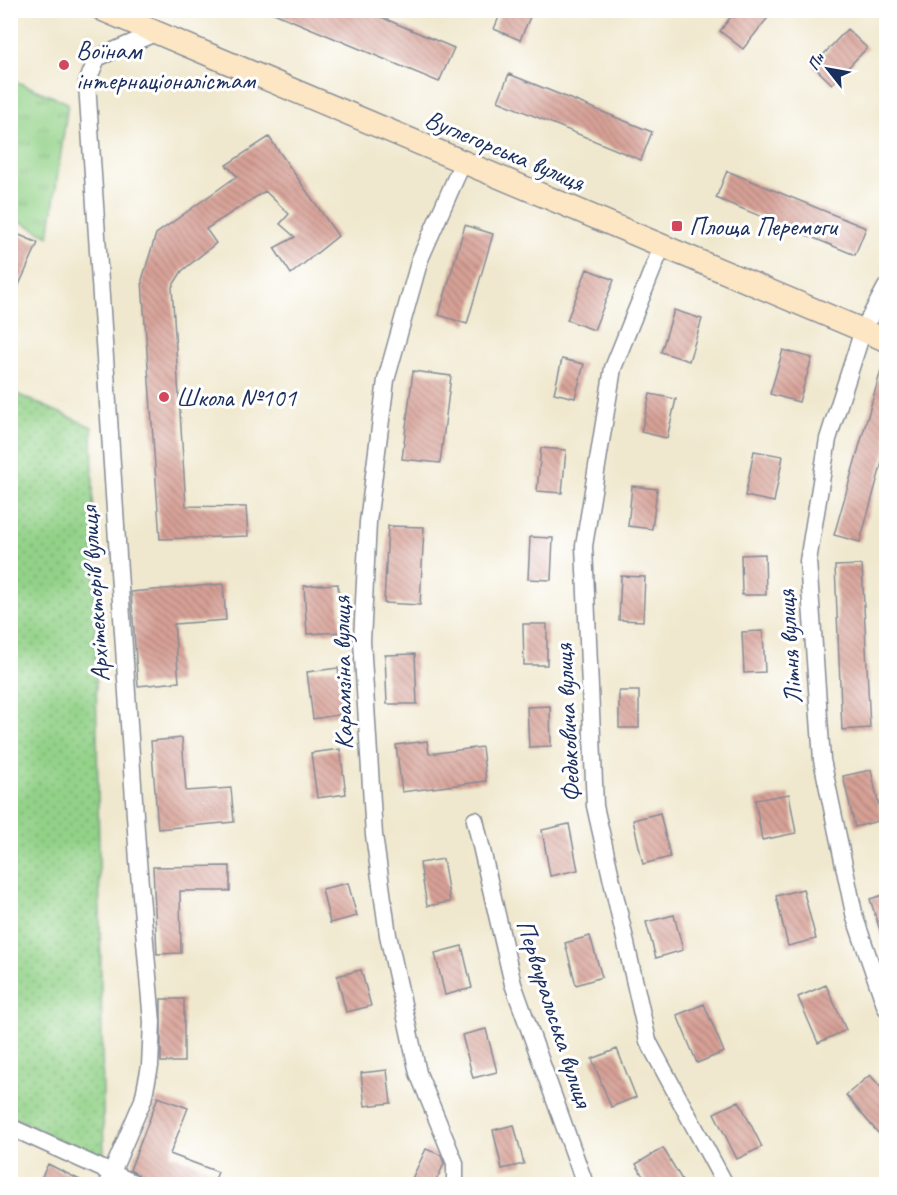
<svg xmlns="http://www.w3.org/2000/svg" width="897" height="1195" font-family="Caveat,sans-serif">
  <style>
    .grass { fill: url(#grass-tufts); stroke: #568072; stroke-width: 1.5 }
    .park { fill: url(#park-dots); stroke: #568072; stroke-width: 1.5 }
    .building { fill: url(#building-back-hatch) }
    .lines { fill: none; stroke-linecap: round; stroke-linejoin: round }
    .minor-casing { stroke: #868c96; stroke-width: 19 }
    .secondary-casing { stroke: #868c96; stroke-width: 25 }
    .minor { stroke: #fff; stroke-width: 16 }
    .secondary { stroke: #fce6c4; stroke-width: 22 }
    .poi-dot { fill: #d1495b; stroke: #fff; stroke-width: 2 }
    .labels { text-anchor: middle; stroke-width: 6; stroke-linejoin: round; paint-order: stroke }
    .poi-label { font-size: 26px; fill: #1b2f5e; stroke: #fff; text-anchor: start }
    .street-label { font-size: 26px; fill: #1b2f5e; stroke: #fff }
  </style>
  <defs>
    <pattern id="grass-tufts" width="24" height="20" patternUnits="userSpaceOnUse" patternTransform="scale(1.5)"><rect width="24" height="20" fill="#92d187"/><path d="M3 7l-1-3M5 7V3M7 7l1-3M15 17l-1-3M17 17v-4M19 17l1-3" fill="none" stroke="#76aa72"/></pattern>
    <pattern id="park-dots" width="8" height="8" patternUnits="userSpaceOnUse" patternTransform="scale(1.5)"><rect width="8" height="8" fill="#92d187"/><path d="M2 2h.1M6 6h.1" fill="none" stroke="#76aa72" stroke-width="1.8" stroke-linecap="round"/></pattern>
    <pattern id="building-back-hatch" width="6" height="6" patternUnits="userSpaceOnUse" patternTransform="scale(1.5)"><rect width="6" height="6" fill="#d7a095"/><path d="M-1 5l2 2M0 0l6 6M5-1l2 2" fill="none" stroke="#ae837d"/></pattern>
  </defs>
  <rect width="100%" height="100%" fill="#fff"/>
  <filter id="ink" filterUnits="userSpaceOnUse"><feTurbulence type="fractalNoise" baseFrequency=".0167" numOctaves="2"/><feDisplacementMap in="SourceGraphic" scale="12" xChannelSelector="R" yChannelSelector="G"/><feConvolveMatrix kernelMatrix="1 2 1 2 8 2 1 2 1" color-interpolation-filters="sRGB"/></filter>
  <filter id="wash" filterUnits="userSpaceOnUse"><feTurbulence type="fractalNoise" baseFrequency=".008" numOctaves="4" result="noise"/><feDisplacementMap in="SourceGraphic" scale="24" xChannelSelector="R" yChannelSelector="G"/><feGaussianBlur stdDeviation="1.35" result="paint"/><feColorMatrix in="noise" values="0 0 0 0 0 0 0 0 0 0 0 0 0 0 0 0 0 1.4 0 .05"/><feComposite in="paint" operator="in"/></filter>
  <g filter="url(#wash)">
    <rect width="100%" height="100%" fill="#f0e8ce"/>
    <!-- grass -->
    <path class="grass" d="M10,79L68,103L49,236L11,217Z"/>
    <!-- park -->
    <path class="park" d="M10,391L92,427L104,1163L11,1116Z"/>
    <g id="blocks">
      <!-- building -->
      <path class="building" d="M364,10L454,48L439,82L269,11Z
        M502,10H533L520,40L494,29Z
        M736,10H774L743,49L720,31Z
        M847,29L867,48L832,84L813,66Z
        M509,74L652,132L641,160L498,101Z
        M269,137L338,236L291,274L274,248L295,237L280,224L289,214L265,191L206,229L216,243L182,271L172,287L186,506L246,507L248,536L160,539L142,280L156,234L237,176L226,165Z
        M727,171L866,228L855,255L716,198Z
        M465,225L493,234L467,324L439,315Z
        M10,231L38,243L10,305Z
        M587,269L614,280L594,330L567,320Z
        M674,310L702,319L689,361L661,352Z
        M783,350L812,358L799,402L770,394Z
        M562,359L584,364L575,398L554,393Z
        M883,363H886V448L860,542L834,535Z
        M413,371L451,376L440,463L402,459Z
        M650,394L676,399L667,438L641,432Z
        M541,448L566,450L562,493L537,491Z
        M754,451L783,456L774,502L745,496Z
        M632,486L657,489L652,529L628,526Z
        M388,526L424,527L420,605L384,603Z
        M530,537L553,538L551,580L528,579Z
        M765,554L766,595H742L741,555Z
        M862,565L870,728L842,730L835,566Z
        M621,576L645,577L643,621L619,620Z
        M223,584L226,620L174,624L179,682L138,686L131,592Z
        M338,584L341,632L307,634L304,586Z
        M523,624H547V665H524Z
        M763,631L765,672L744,673L742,632Z
        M415,654L417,704H387L385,655Z
        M338,668L344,714L313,719L307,672Z
        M619,691H639V728H619Z
        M550,706L551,746L529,747L527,707Z
        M182,738L186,791L231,788L234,822L158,829L151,741Z
        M427,741L429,754L482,747L486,781L402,792L396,745Z
        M340,749L346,794L317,798L311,753Z
        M871,770L882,820L855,827L843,776Z
        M789,794L796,833L762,840L755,800Z
        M660,813L670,857L643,864L633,820Z
        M569,824L578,870L550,876L542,830Z
        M443,859L450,902L427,906L420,863Z
        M230,866V891H180L181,953L157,954L153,867Z
        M348,883L357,916L330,923L322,889Z
        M803,889L816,939L788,946L776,896Z
        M886,894V942L884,943L870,899Z
        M674,915L683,950L656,958L646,922Z
        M590,936L602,977L576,985L565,943Z
        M462,946L472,988L445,995L435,953Z
        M361,970L371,1006L346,1012L337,976Z
        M826,985L846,1030L818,1043L798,997Z
        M161,999H184V1062H161Z
        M704,1004L724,1052L697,1063L677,1015Z
        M486,1029L497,1072L473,1078L462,1035Z
        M617,1049L636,1097L611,1107L592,1059Z
        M387,1070L391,1103L365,1106L361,1073Z
        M870,1075L886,1093V1126L878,1133L846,1095Z
        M158,1097L188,1108L170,1154L218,1172L213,1185H154L130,1170Z
        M739,1101L762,1147L737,1159L714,1113Z
        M514,1125L524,1164L502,1169L493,1130Z
        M663,1148L685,1185H648L636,1164Z
        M426,1149L441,1155L444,1164L434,1185H409Z
        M48,1164L90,1185H38Z"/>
    </g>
  </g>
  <g filter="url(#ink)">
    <use href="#blocks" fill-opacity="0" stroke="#868c96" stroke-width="1.5"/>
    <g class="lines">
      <!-- minor casing -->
      <g class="minor-casing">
        <path id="minor" d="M662,246L613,368L584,546L595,806L648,1041L725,1184
          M886,287L863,330L828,439L808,561L822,760L855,918L886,1008
          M475,820L513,984L585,1184
          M10,1127L136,1184
          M107,1184L143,1100L150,1066L152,1022L138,861L87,83L97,58L155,33
          M455,1184V1163L418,1073L388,935L374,835L362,641L368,522L386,380L420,259L462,164"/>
      </g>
      <!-- secondary casing -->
      <g class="secondary-casing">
        <path id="secondary" d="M103,10L886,340"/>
      </g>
      <!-- minor -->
      <use href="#minor" class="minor"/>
      <!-- secondary -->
      <use href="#secondary" class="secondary"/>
    </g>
  </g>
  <!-- markers -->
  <g class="poi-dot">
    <circle cx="64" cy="65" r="6"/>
    <rect x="671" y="220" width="12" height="12" rx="3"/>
    <circle cx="164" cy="397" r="6"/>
  </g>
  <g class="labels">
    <!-- poi labels -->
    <g class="poi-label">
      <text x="76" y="59">Воїнам<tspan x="76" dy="30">інтернаціоналістам</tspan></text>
      <text x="689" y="235">Площа Перемоги</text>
      <text x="176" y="406">Школа №101</text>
    </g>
    <!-- street labels -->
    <g class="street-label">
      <text transform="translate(505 150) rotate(23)" y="9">Вуглегорська вулиця</text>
      <text transform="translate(94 594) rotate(-94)" y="9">Архітекторів вулиця</text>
      <text transform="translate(789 647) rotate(-94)" y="9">Літня вулиця</text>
      <text transform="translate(342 673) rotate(-91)" y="9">Карамзіна вулиця</text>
      <text transform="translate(567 723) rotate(-93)" y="9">Федьковича вулиця</text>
      <text transform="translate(555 1013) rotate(72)" y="9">Первоуральська вулиця</text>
    </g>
  </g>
  <!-- margin -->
  <rect width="897" height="1195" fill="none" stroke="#fff" stroke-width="36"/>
  <!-- north arrow -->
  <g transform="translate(828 69) rotate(301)" stroke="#ffffff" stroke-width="4.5" paint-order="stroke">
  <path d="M0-4.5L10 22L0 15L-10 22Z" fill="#1b2f5e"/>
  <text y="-9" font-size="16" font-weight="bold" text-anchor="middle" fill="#1b2f5e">Пн</text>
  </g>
</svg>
